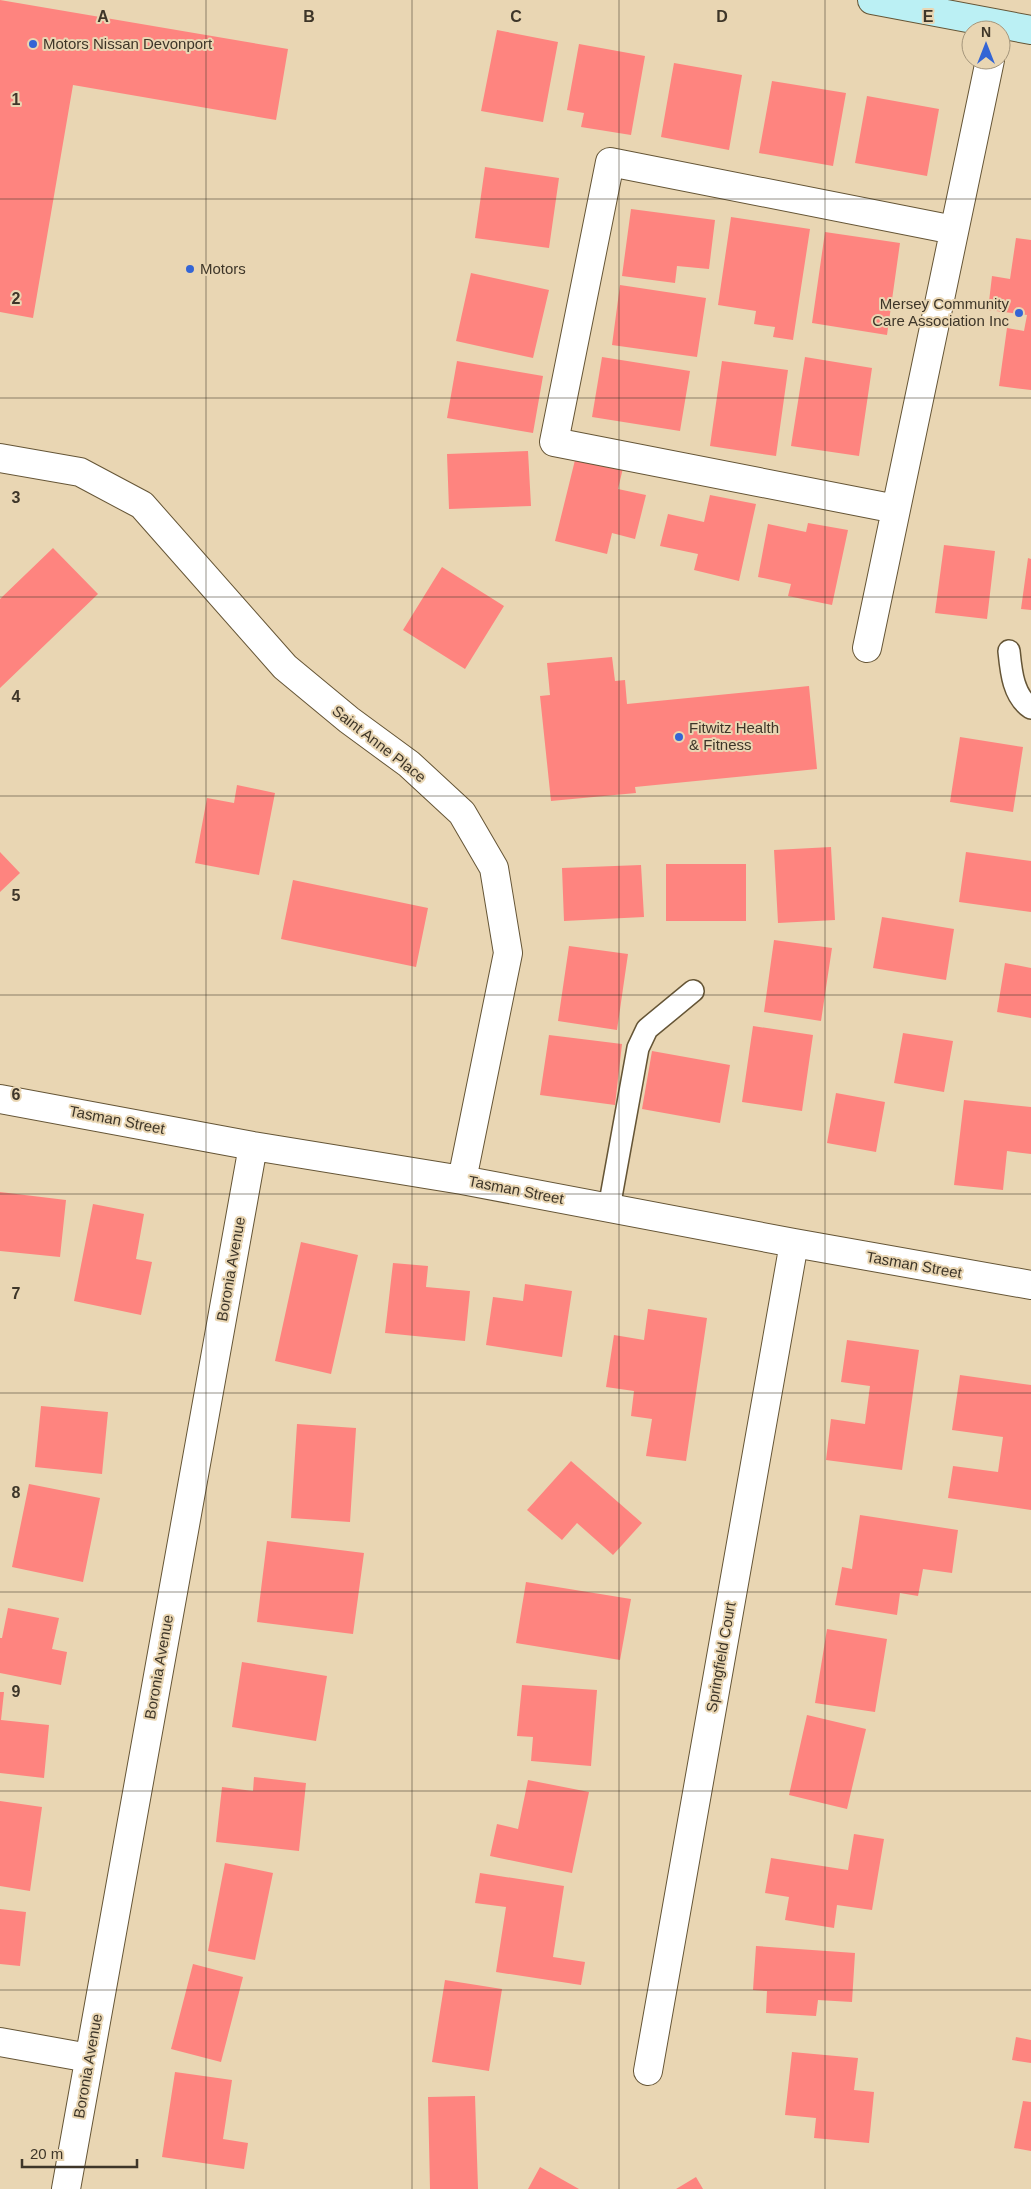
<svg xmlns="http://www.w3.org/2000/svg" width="1031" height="2189" font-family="Helvetica,sans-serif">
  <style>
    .building { fill: #fe847f }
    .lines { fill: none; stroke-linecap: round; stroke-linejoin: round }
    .lane-casing { stroke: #655536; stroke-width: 24 }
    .street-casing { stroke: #655536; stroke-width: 30 }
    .secondary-casing { stroke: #655536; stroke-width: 30 }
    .lane { stroke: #fff; stroke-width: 21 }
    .street { stroke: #fff; stroke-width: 28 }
    .secondary { stroke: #bbf0f4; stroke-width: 28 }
    .grid { fill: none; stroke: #3e3629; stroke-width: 1; stroke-opacity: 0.55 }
    .poi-dot { fill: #3465d5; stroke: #e9d6b3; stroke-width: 2 }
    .labels { text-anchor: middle; stroke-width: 4; stroke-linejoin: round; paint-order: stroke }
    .poi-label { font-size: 15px; fill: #3e3629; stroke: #e9d6b3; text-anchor: start }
    .street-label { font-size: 15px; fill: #3e3629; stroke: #e9d6b3 }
    .grid-label { font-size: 16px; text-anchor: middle; font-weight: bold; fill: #3e3629; stroke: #e9d6b3; stroke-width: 4; stroke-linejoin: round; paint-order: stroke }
  </style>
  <rect width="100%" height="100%" fill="#e9d6b3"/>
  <!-- building -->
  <path class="building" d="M0,0L288,49L276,120L73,85L33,318L0,312Z
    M497,30L558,42L543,122L481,111Z
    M579,44L645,56L631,135L581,127L584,113L567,110Z
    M674,63L742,75L729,150L661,137Z
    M772,81L846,93L833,166L759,153Z
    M867,96L939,109L927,176L855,163Z
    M485,167L559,178L549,248L475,238Z
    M631,209L715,220L709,269L677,266L675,283L622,276Z
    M731,217L810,229L793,340L773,337L775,327L754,324L756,311L718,305Z
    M825,232L900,243L887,335L812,323Z
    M1016,238L1031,240V390L999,386L1007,328L1024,331L1027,315L988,310L992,276L1010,279Z
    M471,273L549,290L533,358L456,341Z
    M620,285L706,298L697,357L612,345Z
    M602,357L690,371L680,431L592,417Z
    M805,357L872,368L859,456L791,446Z
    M457,361L543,376L533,433L447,418Z
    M722,361L788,370L776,456L710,446Z
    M528,451L531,506L449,509L447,454Z
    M576,456L623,468L618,489L646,495L635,539L612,533L607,554L555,541Z
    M710,495L756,504L739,581L694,570L698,554L660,546L668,514L704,522Z
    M808,523L848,530L832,605L788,596L791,584L758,577L768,524L806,532Z
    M944,545L995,551L987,619L935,613Z
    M53,548L98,594L0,688V599Z
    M1028,558L1031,559V610L1021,609Z
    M442,567L504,606L465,669L403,630Z
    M612,657L615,681L625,680L627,704L809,686L817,769L635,787L636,793L551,801L540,696L550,695L547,663Z
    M960,737L1023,747L1013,812L950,802Z
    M237,785L275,793L259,875L195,863L207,798L234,803Z
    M831,847L835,920L778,923L774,850Z
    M0,852L20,873L0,892Z
    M966,852L1031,861V912L959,902Z
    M666,864H746V921H666Z
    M641,865L644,917L564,921L562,868Z
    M293,880L428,908L416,967L281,939Z
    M882,917L954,929L946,980L873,968Z
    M774,940L832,948L821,1021L764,1012Z
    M569,946L628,954L617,1030L558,1021Z
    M1005,963L1031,968V1018L997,1012Z
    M753,1026L813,1035L802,1111L742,1102Z
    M903,1033L953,1041L944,1092L894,1083Z
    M549,1035L622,1044L615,1105L540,1095Z
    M652,1051L730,1065L720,1123L642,1109Z
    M836,1093L885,1102L876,1152L827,1143Z
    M964,1100L1031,1107V1154L1007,1151L1003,1190L954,1185Z
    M0,1192L66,1200L60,1257L0,1251Z
    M93,1204L144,1214L136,1259L152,1262L141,1315L74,1301Z
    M301,1242L358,1255L331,1374L275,1361Z
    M393,1263L428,1266L426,1287L470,1291L465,1341L385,1333Z
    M525,1284L572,1291L562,1357L486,1345L493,1297L523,1301Z
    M648,1309L707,1318L686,1461L646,1456L652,1419L631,1416L634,1391L606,1387L614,1335L644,1340Z
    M847,1340L919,1350L902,1470L826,1460L831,1419L865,1424L870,1386L841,1382Z
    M960,1375L1031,1385V1510L948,1498L953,1466L998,1472L1003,1437L952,1430Z
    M41,1406L108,1412L102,1474L35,1467Z
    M297,1424L356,1428L350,1522L291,1518Z
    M571,1461L642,1523L613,1555L577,1523L562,1540L527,1510Z
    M29,1484L100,1498L83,1582L12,1567Z
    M860,1515L958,1530L952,1573L923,1569L918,1596L900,1593L897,1615L835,1605L842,1567L852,1569Z
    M267,1541L364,1553L353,1634L257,1622Z
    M526,1582L631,1599L620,1660L516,1643Z
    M8,1608L59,1618L52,1649L67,1652L61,1685L0,1673V1638H2Z
    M827,1629L887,1639L875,1712L815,1703Z
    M242,1662L327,1676L316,1741L232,1727Z
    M522,1685L597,1690L591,1766L531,1761L533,1737L517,1736Z
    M0,1692H4L1,1720L49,1725L44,1778L0,1773Z
    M807,1715L866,1729L847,1809L789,1795Z
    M254,1777L306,1783L299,1851L216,1842L222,1787L253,1791Z
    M528,1780L589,1792L572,1873L490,1856L497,1824L518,1829Z
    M0,1801L42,1807L30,1891L0,1886Z
    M854,1834L884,1839L872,1910L837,1905L834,1928L785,1920L789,1897L765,1893L771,1858L848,1870Z
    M225,1863L273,1873L255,1960L208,1951Z
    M480,1873L564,1886L553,1957L585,1962L581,1985L496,1972L506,1907L475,1903Z
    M0,1909L26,1912L20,1966L0,1964Z
    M756,1946L855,1953L852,2002L818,2000L816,2016L766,2013L767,1991L753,1990Z
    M193,1964L243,1977L221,2062L171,2049Z
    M445,1980L502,1989L489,2071L432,2062Z
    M1016,2037L1031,2040V2063L1012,2060Z
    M792,2052L858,2058L854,2090L874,2092L869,2143L814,2138L816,2118L785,2115Z
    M175,2072L232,2080L223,2139L248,2143L244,2169L162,2157Z
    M475,2096L478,2189H430L428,2097Z
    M1023,2101L1031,2102V2151L1014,2148Z
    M540,2167L579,2189H528Z
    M696,2177L703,2189H676Z"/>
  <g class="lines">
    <!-- lane casing -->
    <g class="lane-casing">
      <path id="lane" d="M1009,651C1011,671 1013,696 1031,708
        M609,1208L638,1048L647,1029L693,991"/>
    </g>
    <!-- street casing -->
    <g class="street-casing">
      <path id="street" d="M0,458L80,472L142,505L285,667L349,720L409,764L462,813L494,868L508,953L462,1180
        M896,509L554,442L610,162L954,230
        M867,648L990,60
        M0,1099L253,1146L462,1180L794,1243L1031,1285
        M0,2042L89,2058
        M648,2071L794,1243
        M66,2189L253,1146"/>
    </g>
    <!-- secondary casing -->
    <g class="secondary-casing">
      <path id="secondary" d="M872,0L1031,30"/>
    </g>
    <!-- lane -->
    <use href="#lane" class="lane"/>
    <!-- street -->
    <use href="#street" class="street"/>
    <!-- secondary -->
    <use href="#secondary" class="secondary"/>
  </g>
  <!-- grid -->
  <path class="grid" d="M206,0V2189M412,0V2189M619,0V2189M825,0V2189M0,199H1031M0,398H1031M0,597H1031M0,796H1031M0,995H1031M0,1194H1031M0,1393H1031M0,1592H1031M0,1791H1031M0,1990H1031"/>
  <!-- markers -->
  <g class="poi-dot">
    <circle cx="33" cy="44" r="5"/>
    <circle cx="190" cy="269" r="5"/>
    <circle cx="1019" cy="313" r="5"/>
    <circle cx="679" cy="737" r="5"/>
  </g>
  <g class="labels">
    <!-- poi labels -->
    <g class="poi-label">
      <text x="43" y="49">Motors Nissan Devonport</text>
      <text x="200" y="274">Motors</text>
      <text x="1009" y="309" text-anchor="end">Mersey Community<tspan x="1009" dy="17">Care Association Inc</tspan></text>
      <text x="689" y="733">Fitwitz Health<tspan x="689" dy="17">&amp; Fitness</tspan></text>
    </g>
    <!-- street labels -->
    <g class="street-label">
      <text transform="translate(379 744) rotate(38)" y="5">Saint Anne Place</text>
      <text transform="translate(117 1120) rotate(11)" y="5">Tasman Street</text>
      <text transform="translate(516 1190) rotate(11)" y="5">Tasman Street</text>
      <text transform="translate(914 1265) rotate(10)" y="5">Tasman Street</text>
      <text transform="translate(231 1269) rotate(-80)" y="5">Boronia Avenue</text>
      <text transform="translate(721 1657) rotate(-80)" y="5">Springfield Court</text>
      <text transform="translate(159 1667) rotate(-80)" y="5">Boronia Avenue</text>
      <text transform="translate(88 2066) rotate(-80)" y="5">Boronia Avenue</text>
    </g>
  </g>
  <g class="grid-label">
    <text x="103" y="22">A</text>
    <text x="309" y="22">B</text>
    <text x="516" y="22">C</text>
    <text x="722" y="22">D</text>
    <text x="928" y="22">E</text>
    <text x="16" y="105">1</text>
    <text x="16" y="304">2</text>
    <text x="16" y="503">3</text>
    <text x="16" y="702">4</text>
    <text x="16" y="901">5</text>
    <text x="16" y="1100">6</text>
    <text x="16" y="1299">7</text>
    <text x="16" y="1498">8</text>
    <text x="16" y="1697">9</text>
  </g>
  <!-- north arrow -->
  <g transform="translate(986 45)"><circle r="24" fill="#e9d6b3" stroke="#a5967c"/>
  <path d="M0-4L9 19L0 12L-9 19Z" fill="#3465d5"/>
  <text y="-8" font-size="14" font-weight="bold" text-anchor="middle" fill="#3e3629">N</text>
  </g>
  <!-- scale -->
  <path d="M22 2159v8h115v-8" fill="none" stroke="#3e3629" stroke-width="2.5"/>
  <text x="30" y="2159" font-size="15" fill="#3e3629" stroke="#e9d6b3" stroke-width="4" paint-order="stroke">20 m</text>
</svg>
